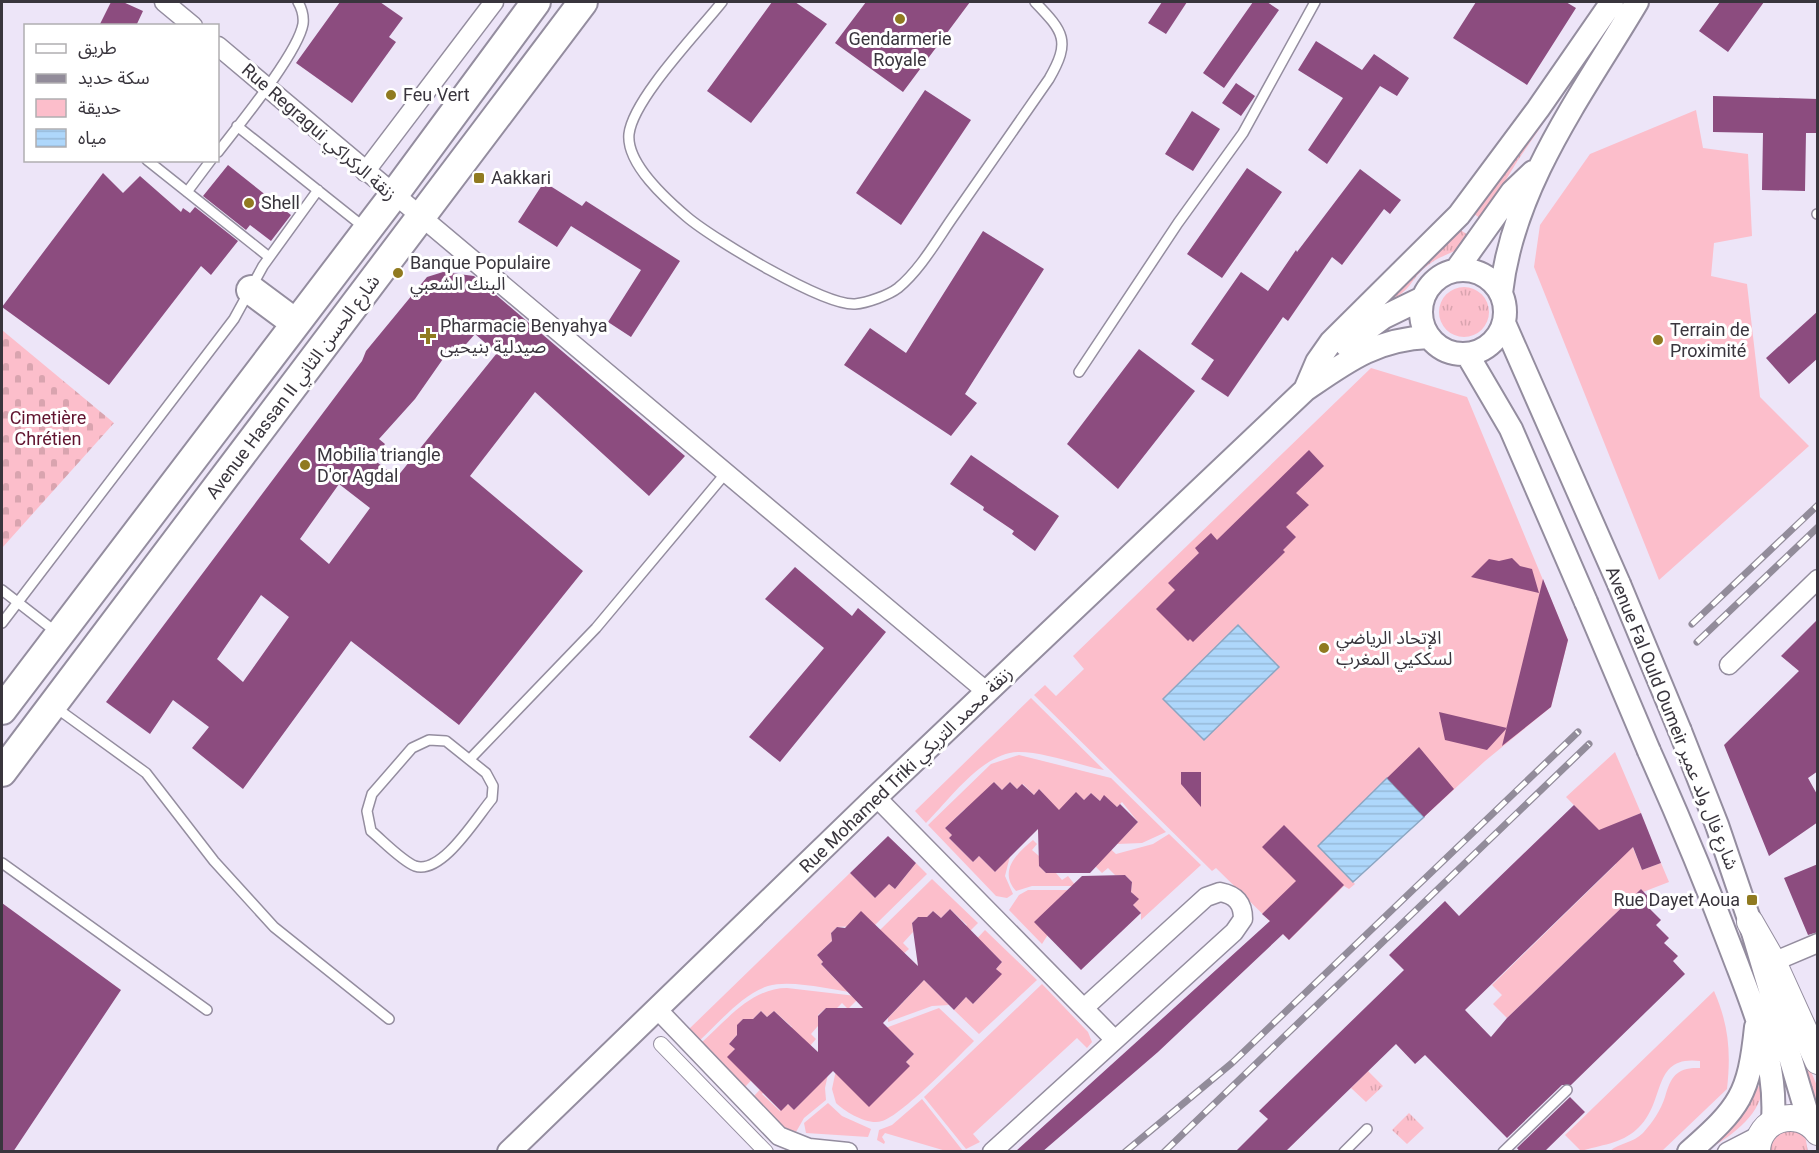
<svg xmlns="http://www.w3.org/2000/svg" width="1819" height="1153" font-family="Roboto,'Noto Sans Arabic',sans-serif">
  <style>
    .grass { fill: url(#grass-tufts) }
    .cemetery { fill: url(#cemetery-stones) }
    .green { fill: #fcbecb }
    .water { fill: url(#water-rules); stroke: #8ba6c2; stroke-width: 1.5 }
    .building { fill: #8c4c7f; fill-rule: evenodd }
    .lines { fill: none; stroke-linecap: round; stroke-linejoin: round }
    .service-casing { stroke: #948d9f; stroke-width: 12 }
    .pedestrian-casing { stroke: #948d9f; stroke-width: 16 }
    .minor-casing { stroke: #948d9f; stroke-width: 21 }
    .tertiary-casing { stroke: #948d9f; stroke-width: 26 }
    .secondary-casing { stroke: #948d9f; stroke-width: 28 }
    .primary-casing { stroke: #948d9f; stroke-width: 32 }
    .service { stroke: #fff; stroke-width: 9 }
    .pedestrian { stroke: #fff; stroke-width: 14 }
    .minor { stroke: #fff; stroke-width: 18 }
    .tertiary { stroke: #fff; stroke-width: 22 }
    .secondary { stroke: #fff; stroke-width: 26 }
    .primary { stroke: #fff; stroke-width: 28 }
    .rail-casing { stroke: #928c9a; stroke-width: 7 }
    .rail { stroke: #fff; stroke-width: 4.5; stroke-dasharray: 14; stroke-linecap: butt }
    .tertiary-bridge-casing { stroke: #948d9f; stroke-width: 26; stroke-linecap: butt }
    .tertiary-bridge { stroke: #fff; stroke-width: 22 }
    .poi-dot { fill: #907a20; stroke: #fff; stroke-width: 2 }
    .labels { text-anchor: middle; stroke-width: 6; stroke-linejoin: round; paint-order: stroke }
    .poi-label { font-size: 18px; fill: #39353d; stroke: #fff; text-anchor: start }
    .street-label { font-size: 18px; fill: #39353d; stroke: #fff }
    .park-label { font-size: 18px; fill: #61132f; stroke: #fff }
  </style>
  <defs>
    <pattern id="grass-tufts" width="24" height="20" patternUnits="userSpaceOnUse" patternTransform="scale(1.5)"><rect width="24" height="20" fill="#fcbecb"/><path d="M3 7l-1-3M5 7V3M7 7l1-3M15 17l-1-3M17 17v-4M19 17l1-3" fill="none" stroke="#d9a4af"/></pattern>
    <pattern id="cemetery-stones" width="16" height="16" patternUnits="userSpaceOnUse" patternTransform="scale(1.5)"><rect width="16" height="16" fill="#fcbecb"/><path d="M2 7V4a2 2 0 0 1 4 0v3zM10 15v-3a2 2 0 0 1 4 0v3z" fill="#d9a4af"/></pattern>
    <pattern id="water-rules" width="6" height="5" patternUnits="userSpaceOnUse" patternTransform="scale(1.5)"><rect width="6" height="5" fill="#aed7fb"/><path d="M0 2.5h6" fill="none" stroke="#96b9d8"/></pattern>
  </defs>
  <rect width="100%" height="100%" fill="#ede5f8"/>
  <!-- grass -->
  <path class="grass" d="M1588,53L1591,54L1518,160L1482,219L1472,213Z
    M1459,229L1471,237C1455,256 1444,252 1427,266C1411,278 1411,292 1388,301L1387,299Z
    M1439 312a25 25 0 1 1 50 0a25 25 0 1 1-50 0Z
    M1793,1027L1817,1086V1103L1809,1086Z
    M1368,1071L1383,1086L1366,1102L1351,1088Z
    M1760,1084C1769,1108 1728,1140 1707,1149L1742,1113Z
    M1409,1113L1424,1128L1407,1144L1392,1130Z
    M1791,1128L1805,1135L1808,1152L1770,1151L1772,1138Z"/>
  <!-- cemetery -->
  <path class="cemetery" d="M2,330L114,423L2,548Z"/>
  <!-- green -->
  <path class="green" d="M1696,110L1703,148L1748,154L1752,236L1714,243L1711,276L1747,284L1760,397L1809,446L1659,580L1534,267L1540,225L1590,154Z
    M1371,368L1467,397L1568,640L1551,707L1485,761L1353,882L1355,884L1349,889L1344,886L1289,940L1216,868L1212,871L1034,695L1045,685L1056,696L1084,669L1073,656Z
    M1031,698L1104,770C1079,765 1044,752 1019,752C983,752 950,799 926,823L915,811Z
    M1615,752L1641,813L1622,821L1642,870L1661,863L1669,882L1643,892L1641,889L1507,1018L1493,1004L1502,995L1492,985L1616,864L1606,838L1566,797Z
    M1019,755L1111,778L1166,832L1142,843L1117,844L1138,822L1122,802L1117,807L1104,796L1100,801L1091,793L1084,800L1076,793L1061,822L1044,801L1047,798L1039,789L1034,795L1023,784L1017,789L1010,782L1002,790L994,782L972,816L965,809L945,828L952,835L949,838L973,862L979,856L995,872L1010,856L1005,876L1013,894L1007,898L996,896L928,825L991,764Z
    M1169,834L1201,865L1141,920V913L1133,905L1138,899L1131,892L1132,882L1125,875H1115L1108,868L1102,873L1094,865L1104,843L1116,854L1153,844Z
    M1033,840L1037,844L1032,850L1039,856V866L1046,873H1056L1062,880L1068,876L1076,886H1032L1016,891C998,871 1017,853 1033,840Z
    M916,863L927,874L875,925L837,927L831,933L832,941L817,955L823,962L821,964L838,982L856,993C832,990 791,979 768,986C742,994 719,1023 699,1041L688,1030L850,873L875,898L888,883L895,889Z
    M932,879L978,923L962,939L958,935L967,925L950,909L941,918L933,911L927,917H918L912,923L913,932L903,943L909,949L901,956L880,930Z
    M1028,890H1076L1042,944L1009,910L1019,895Z
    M985,930L1037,980L979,1034L954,1010L966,997L973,1004L1001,974L996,969L1002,962L985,945L970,946Z
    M924,980L949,1005L932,1006L888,1022V1018Z
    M1042,984L1088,1032L1092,1042L1087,1048L1077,1038L973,1134L980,1142L966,1149L924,1097Z
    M787,988L856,996V1001L848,1009L842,1003L837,1008H826L818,1015V1026L811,1034L816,1039L809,1047L782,1037L792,1027L774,1011L767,1017L761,1011L753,1019H743L737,1026V1035L729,1044L735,1049L728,1057L757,1074L745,1087L701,1043C726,1021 751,988 787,988Z
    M1714,991C1729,1025 1731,1053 1727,1089L1662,1151H1610C1619,1143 1633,1143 1643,1133C1652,1123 1661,1110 1665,1097C1671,1076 1677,1067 1700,1068V1061C1650,1055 1667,1103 1637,1129C1621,1144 1600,1145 1581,1151L1565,1135Z
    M939,1008L974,1041C957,1058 901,1116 882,1121C869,1126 845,1112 836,1103L832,1089L837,1065L910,1066L906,1062L914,1054L894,1034L875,1032Z
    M830,1065L825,1088L826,1100L804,1118L796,1132L788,1131L754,1096L766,1083L770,1086L762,1094L780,1111L788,1104L794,1110L824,1079Z
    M922,1099L963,1151H946L885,1133L882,1137L885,1142L884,1144L877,1140L879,1130L892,1125Z
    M828,1103L842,1116L871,1129L868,1137L806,1133L804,1123Z"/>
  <!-- water -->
  <path class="water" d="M1238,625L1279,667L1204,740L1163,699Z
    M1387,778L1424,817L1353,882L1318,846Z"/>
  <!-- building -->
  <path class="building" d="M111,2H123L143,11L136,26H99Z
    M340,2H380L403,18L389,37L396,42L352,103L296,63Z
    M772,2H795L827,24L751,123L707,91Z
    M866,2H970L903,92L835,43Z
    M1162,2H1187L1166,34L1148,23Z
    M1253,2H1267L1279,10L1224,88L1203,73Z
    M1476,2H1566L1576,8L1527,85L1453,38Z
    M1720,2H1764L1728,52L1699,31Z
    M1316,41L1362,70L1374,54L1409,78L1397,96L1380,86L1327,164L1308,150L1343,98L1298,70Z
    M1236,83L1255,96L1241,116L1222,103Z
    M925,90L971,120L901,225L856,193Z
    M1713,96L1818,99V133H1806L1805,191L1762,190L1763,133L1713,132Z
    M1192,111L1220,129L1193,171L1165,154Z
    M228,165L291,215L271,241L250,225L246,230L203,196Z
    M1247,168L1282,192L1222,278L1187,254Z
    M1360,169L1401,200L1390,214L1384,209L1342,265L1332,257L1288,321L1283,317L1228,397L1201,379L1214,360L1191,344L1241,272L1268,291L1296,250L1297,252Z
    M103,173L123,193L140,176L181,212L183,208L190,213L195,207L238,241L211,275L201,266L109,385L2,307Z
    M544,182L582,206L586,201L680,261L631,337L608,322L641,270L571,226L557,247L518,222Z
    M983,231L1044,269L965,394L977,403L951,436L844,365L870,328L906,353Z
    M443,272L474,276L685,456L649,496L535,392L470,476L583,571L459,725L351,641L243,789L192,748L209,727L173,700L150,734L106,702L362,361L366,351L427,277ZM475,334L497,353L397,477L374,460L385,444L379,439L415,399L452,346L460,351ZM339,484L370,508L329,564L300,539ZM261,595L289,617L243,682L217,659Z
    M1818,311V358L1789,384L1766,358Z
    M1139,349L1195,391L1118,489L1067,444Z
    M1309,450L1324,466L1296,493L1309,505L1286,527L1296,537L1283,550L1285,552L1193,642L1190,639L1188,641L1156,609L1175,590L1168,583L1199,553L1195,548L1211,533L1217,540Z
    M971,455L1059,516L1035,551L1012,534L1014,531L983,510L984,507L950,484Z
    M1512,558L1520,566L1532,569L1539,593L1471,577L1489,559L1499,561Z
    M795,567L852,616L858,608L886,632L780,762L749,737L824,648L765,599Z
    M1543,579L1568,640L1551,707L1502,746Z
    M1818,619V771L1808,778L1818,796V822L1769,856L1724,745L1799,671L1781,656Z
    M1439,712L1507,728L1487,750L1445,740Z
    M1419,747L1454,789L1424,817L1387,778Z
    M1181,772H1201V807L1181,784Z
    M994,782L1002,790L1010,782L1017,789L1022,784L1034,795L1039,789L1059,810L1076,792L1084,800L1091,793L1100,801L1104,795L1117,807L1120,804L1138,822L1090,873H1046L1039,866L1038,829L995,872L979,856L973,862L949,838L952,835L945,828Z
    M1574,805L1599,830L1641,813L1661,863L1642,870L1633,847L1465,1010L1491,1037L1507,1018L1641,889L1653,902L1648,907L1661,920L1656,925L1669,938L1664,943L1678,956L1673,961L1685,974L1571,1085H1562L1507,1138L1425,1055L1415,1064L1396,1044L1285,1152H1235L1268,1119L1259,1111L1404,970L1389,955L1445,901L1459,916Z
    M1284,825L1344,885L1289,940L1283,934L1158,1052L1042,1152H1015L1270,921L1262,914L1296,881L1262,847Z
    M888,836L916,863L895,889L889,884L875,898L850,873Z
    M1818,864V932L1808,935L1784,878Z
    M1125,875L1132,882L1131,892L1139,899L1133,905L1141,913L1081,970L1034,922L1082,876Z
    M2,903L121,990L13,1152H2Z
    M950,909L1002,962L996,969L1002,974L973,1004L966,997L954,1010L924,980L883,1023L914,1054L906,1062L910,1066L869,1107L833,1071L794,1110L788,1104L781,1111L727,1057L735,1049L729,1044L737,1035V1025L743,1019H753L761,1011L767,1017L774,1011L818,1052V1016L826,1008H863L821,964L823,962L817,955L832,941L831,933L837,927L845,928L861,911L918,966L912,923L918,917H927L933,911L941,918Z
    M1570,1097L1585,1112L1544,1152H1520L1517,1148Z"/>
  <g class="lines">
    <!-- service casing -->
    <g class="service-casing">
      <path id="service" d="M722,2C699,31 633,99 629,134C626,164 667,200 687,217C713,239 824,306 855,304C867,303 889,295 898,288C920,270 937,240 953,217C985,171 1017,125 1049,79C1071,41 1064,32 1035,2
        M237,126L365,228
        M218,152C238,126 298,53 303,24C304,16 302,9 298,2
        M147,160L269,257
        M187,192L211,160
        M1817,214H1818
        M1079,372L1178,223L1243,133L1315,2
        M2,590L56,632
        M2,623L234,319L263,266L318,190
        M55,707L146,773L214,861L274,927L389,1019
        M429,740L446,741L486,773L493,786L492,799C476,818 442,875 415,866C402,861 382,840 371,831L367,811L372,794L412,748Z
        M470,759L596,628L725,474
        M2,863L207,1010
        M1344,1152L1367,1129
        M1503,1152L1567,1090"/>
    </g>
    <!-- pedestrian casing -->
    <g class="pedestrian-casing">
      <path id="pedestrian" d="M661,1044L766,1152"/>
    </g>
    <!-- minor casing -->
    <g class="minor-casing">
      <path id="minor" d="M164,2L193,26
        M218,46L987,692
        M365,172L494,2
        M1729,665L1818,579
        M876,797L1115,1040
        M1773,962L1818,943
        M657,1009L779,1136L809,1148L848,1152
        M992,1152L1234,932L1243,919C1243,903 1236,895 1220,892L1206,897L1084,1008
        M1727,1152L1760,1135"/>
    </g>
    <!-- tertiary casing -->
    <g class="tertiary-casing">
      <path id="tertiary" d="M1457,269L1512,192L1533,172
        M1421 312a42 42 0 1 1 84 0a42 42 0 1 1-84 0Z
        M1501,293C1513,185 1583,93 1637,2
        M1504,323L1619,584
        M1346,345L1384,317L1423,298
        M1467,354L1511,429L1586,602
        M1305,390L1317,362L1331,342L1459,215L1538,109L1612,2
        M1680,731L1717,825L1750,922L1810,1124
        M1649,751C1679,818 1707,885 1733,954C1754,1009 1777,1061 1773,1121
        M509,1152L876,797L1305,390C1347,361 1376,339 1429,337
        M1689,1152C1740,1107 1749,1095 1756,1027"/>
    </g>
    <!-- secondary casing -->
    <g class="secondary-casing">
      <path id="secondary" d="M1750,922L1773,962L1818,1061
        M1757,1152C1757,1118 1798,1106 1818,1132"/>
    </g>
    <!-- primary casing -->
    <g class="primary-casing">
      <path id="primary" d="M251,290L294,322
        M2,710L393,196L536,2
        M2,772L583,2"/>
    </g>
    <!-- service -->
    <use href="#service" class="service"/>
    <!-- pedestrian -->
    <use href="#pedestrian" class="pedestrian"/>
    <!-- minor -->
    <use href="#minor" class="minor"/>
    <!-- tertiary -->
    <use href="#tertiary" class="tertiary"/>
    <!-- secondary -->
    <use href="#secondary" class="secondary"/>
    <!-- primary -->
    <use href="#primary" class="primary"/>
    <!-- rail casing -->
    <g class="rail-casing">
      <path id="rail" d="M1692,624L1818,505
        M1697,642L1818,527
        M1125,1152L1232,1063L1578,732
        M1164,1152L1589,744"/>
    </g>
    <!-- rail -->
    <use href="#rail" class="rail"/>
    <!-- tertiary-bridge casing -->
    <g class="tertiary-bridge-casing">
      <path id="tertiary-bridge" d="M1619,584L1680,731
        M1586,602L1649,751"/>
    </g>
    <!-- tertiary-bridge -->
    <use href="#tertiary-bridge" class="tertiary-bridge"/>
  </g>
  <!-- markers -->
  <g class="poi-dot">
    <circle cx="900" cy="19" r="6"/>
    <circle cx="391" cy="95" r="6"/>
    <rect x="473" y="172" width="12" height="12" rx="3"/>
    <circle cx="249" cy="203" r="6"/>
    <circle cx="398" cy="273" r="6"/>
    <path d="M425 327h6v6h6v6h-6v6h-6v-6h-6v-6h6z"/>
    <circle cx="1658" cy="340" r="6"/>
    <circle cx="305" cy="465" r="6"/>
    <circle cx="1324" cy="648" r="6"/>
    <rect x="1746" y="894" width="12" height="12" rx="3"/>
  </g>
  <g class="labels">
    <!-- poi labels -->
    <g class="poi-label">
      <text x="900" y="45" text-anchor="middle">Gendarmerie<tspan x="900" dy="21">Royale</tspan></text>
      <text x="403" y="101">Feu Vert</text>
      <text x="491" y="184">Aakkari</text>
      <text x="261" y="209">Shell</text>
      <text x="410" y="269">Banque Populaire<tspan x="410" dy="21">البنك الشعبي</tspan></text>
      <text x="440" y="332">Pharmacie Benyahya<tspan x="440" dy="21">صيدلية بنيحيى</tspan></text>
      <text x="1670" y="336">Terrain de<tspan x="1670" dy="21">Proximité</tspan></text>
      <text x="317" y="461">Mobilia triangle<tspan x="317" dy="21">D'or Agdal</tspan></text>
      <text x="1336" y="644">الإتحاد الرياضي<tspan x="1336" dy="21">لسككيي المغرب</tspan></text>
      <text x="1740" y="906" text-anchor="end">Rue Dayet Aoua</text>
    </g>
    <!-- street labels -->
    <g class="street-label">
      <text transform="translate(319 132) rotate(41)" y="6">Rue Regragui زنقة الركراكي</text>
      <text transform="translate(293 387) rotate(-53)" y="6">Avenue Hassan II شارع الحسن الثاني</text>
      <text transform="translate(1672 718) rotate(68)" y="6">Avenue Fal Ould Oumeir شارع فال ولد عمير</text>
      <text transform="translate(906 770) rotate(-44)" y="6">Rue Mohamed Triki زنقة محمد التريكي</text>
    </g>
    <!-- park labels -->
    <g class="park-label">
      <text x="48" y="424">Cimetière<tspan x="48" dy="21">Chrétien</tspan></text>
    </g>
  </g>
  <!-- border -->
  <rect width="1819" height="1153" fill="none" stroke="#39353d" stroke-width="6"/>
  <!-- legend -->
  <rect x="24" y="24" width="195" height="138" fill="#ffffff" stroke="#b0aeb1" stroke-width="1.5"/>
  <rect x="36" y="44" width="30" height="9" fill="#ffffff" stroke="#b0aeb1" stroke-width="1.5"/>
  <text x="78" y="54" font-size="18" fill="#39353d">طريق</text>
  <rect x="36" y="74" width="30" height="9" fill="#928c9a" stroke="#b0aeb1" stroke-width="1.5"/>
  <text x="78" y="84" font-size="18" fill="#39353d">سكة حديد</text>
  <rect x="36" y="99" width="30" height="18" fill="#fcbecb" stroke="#b0aeb1" stroke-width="1.5"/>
  <text x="78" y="114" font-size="18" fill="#39353d">حديقة</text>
  <rect x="36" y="129" width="30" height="18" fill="url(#water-rules)" stroke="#b0aeb1" stroke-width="1.5"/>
  <text x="78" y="144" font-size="18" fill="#39353d">مياه</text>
</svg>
